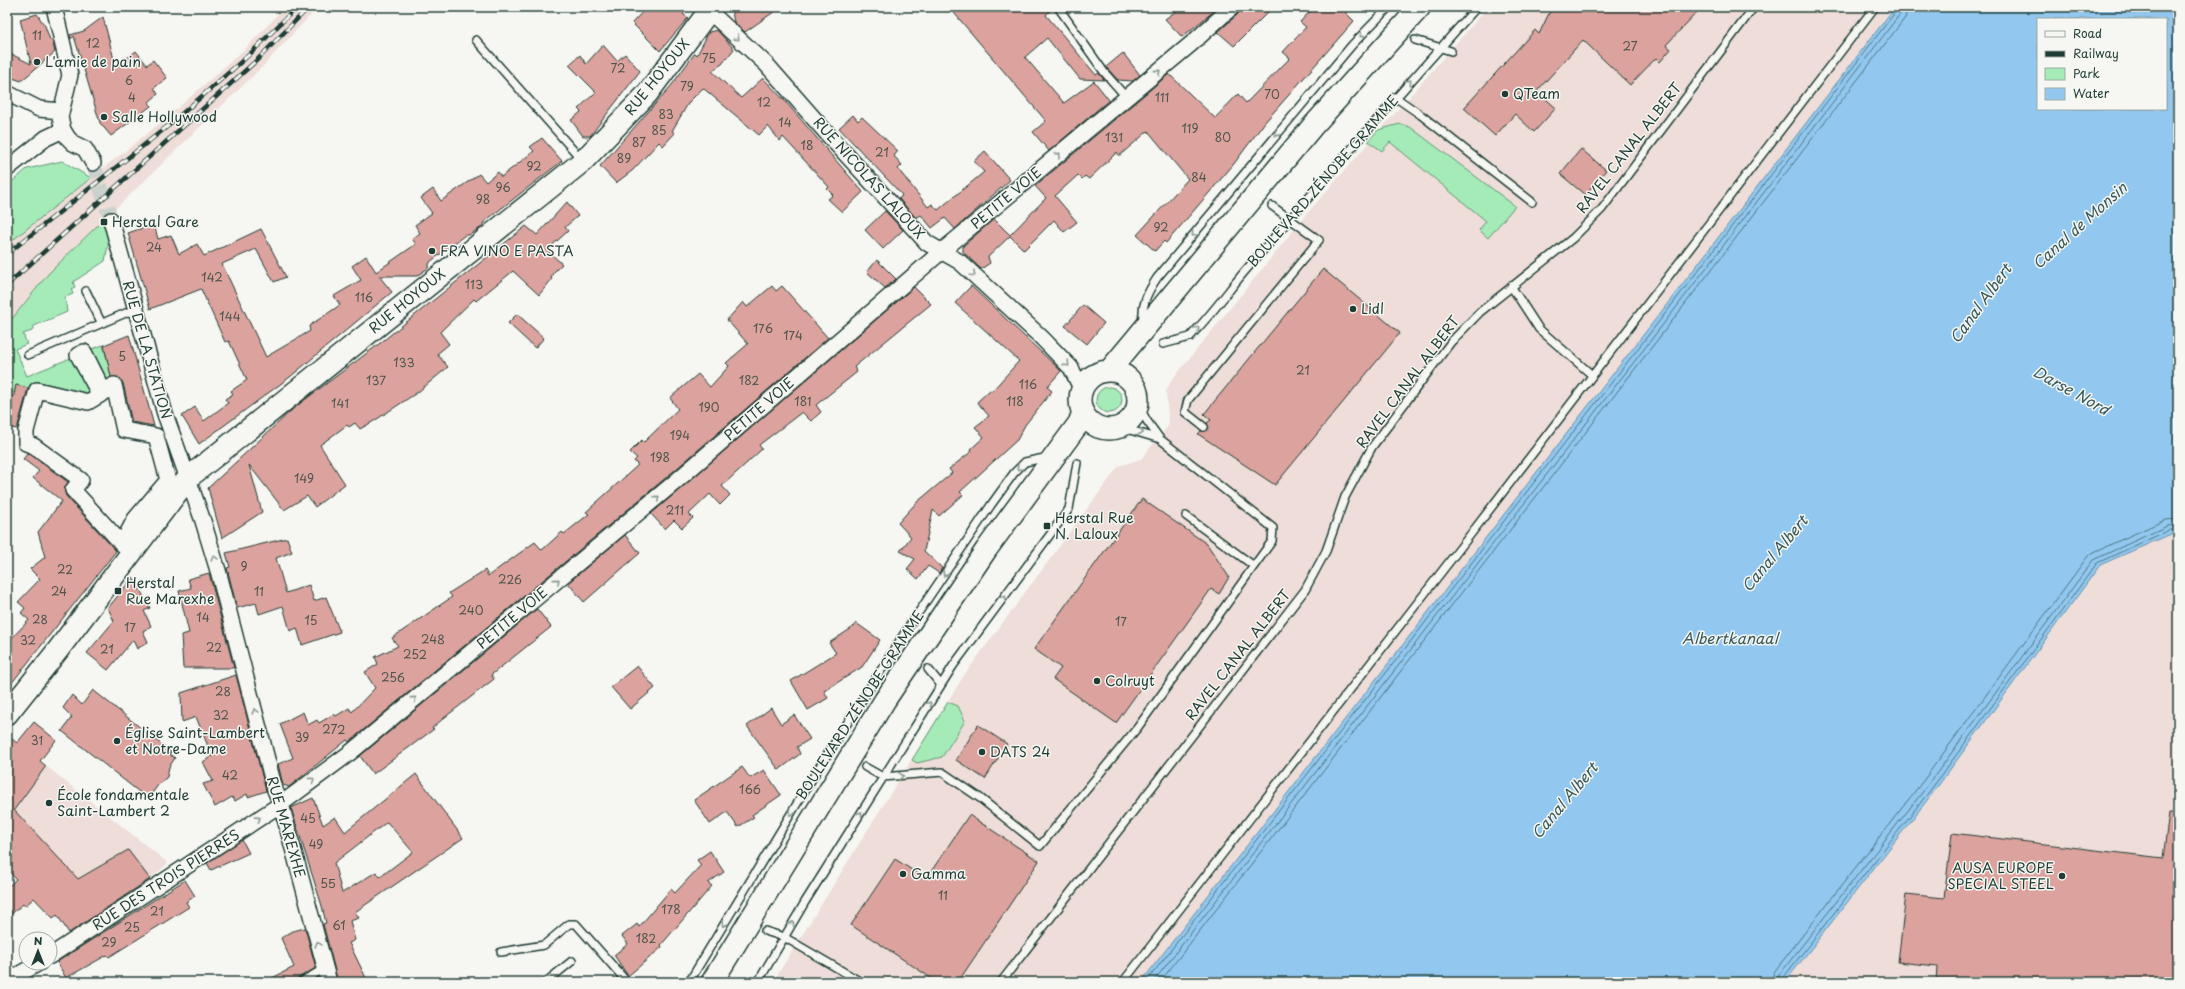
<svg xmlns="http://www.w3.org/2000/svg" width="2185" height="989" font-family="'Playpen Sans',sans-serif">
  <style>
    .built { fill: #eeddd8 }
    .green { fill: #a5ebb7; stroke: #629476 }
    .water { fill: #92c8f0; stroke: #6490a5; fill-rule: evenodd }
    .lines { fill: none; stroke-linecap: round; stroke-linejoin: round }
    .shore { stroke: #4d757f; stroke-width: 1 }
    .building { fill: #dca29d; stroke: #1f3d34; fill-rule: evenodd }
    .street-tunnel { stroke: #cbd1cc; stroke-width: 15; stroke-dasharray: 15 8; stroke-linecap: butt }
    .lane-casing { stroke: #1f3d34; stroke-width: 10 }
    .street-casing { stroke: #1f3d34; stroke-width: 18 }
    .secondary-casing { stroke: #1f3d34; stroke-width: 24 }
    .lane { stroke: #f6f6f2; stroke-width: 7 }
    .street { stroke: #f6f6f2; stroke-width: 15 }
    .secondary { stroke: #f6f6f2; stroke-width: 21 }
    .rail-casing { stroke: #1f3d34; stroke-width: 4.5 }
    .rail { stroke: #f6f6f2; stroke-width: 3; stroke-dasharray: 9; stroke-linecap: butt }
    .oneway { stroke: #8a9a93 }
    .poi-dot { fill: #1f3d34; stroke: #f6f6f2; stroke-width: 1.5 }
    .labels { text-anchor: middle; stroke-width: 3; stroke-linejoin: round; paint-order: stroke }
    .number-label { font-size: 12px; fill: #4e564e }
    .poi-label { font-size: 14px; fill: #1f3d34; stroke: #f6f6f2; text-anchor: start }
    .street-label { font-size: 14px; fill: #1f3d34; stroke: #f6f6f2 }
    .water-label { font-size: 15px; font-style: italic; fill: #36595a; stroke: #f6f6f2 }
  </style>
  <rect width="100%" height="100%" fill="#f6f6f2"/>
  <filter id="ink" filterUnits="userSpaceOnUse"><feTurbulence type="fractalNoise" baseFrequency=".025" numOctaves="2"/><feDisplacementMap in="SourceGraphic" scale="8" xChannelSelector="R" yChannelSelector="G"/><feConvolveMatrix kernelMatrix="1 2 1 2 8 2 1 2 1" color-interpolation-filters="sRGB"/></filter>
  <g filter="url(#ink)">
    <!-- built -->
    <path class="built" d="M285,7H318L263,66L49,273L7,325V241L9,243L163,121L246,48Z
      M1488,7H1895L1668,303L1141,982H773L965,674L1119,466L1141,459L1169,425L1166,391L1172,380L1310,210Z
      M2171,534H2178V982H1785L1935,790L2100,565Z
      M7,739L46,766L168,863L150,879L57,915L53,918L34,898L25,906L22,904L7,918V888L31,864L7,839Z"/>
    <!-- green -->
    <path class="green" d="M1400,124L1410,127L1515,206L1488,238L1479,230L1486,221L1390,142L1382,151L1368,141L1378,130Z
      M62,161L91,178L9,243L7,241V186L27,169Z
      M102,221L109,240L105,261L73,282L75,287L71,289L73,294L65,297L67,312L34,326L32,331L23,334L27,344L15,349L27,376L78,355L100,395L37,390L16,385L14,393L7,392V325L49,273Z
      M103,345L114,385L104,392L84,352Z
      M1096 400a13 13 0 1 1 26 0a13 13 0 1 1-26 0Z
      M948,702L958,706L965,721L942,757L917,763L912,760Z"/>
    <!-- water -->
    <path class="water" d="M1895,7H2178V534H2171L2100,565L1935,790L1785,982H1141L1668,303ZM2038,19H2166V109H2038Z"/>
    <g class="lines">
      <!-- shore -->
      <path class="shore" d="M1146,982L1671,306L1896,11L1897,7
        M1153,982L1675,309L1900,14L1902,7
        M1160,982L1679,312L1905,18L1908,7
        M1771,982L1774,972L1923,781L2088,556L2094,552L2165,520L2178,519
        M1777,982L1779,975L1928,785L2093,560L2167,526L2178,525
        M1782,982L1783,978L1932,788L2097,563L2169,530H2178"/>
    </g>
    <!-- building -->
    <path class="building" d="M647,7H689L683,14L688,18L660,51L632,23Z
      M731,7H781L745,32L734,22Z
      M949,7H1053L1046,15L1096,75L1099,73L1104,80L1080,79L1047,38L1025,57L1064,103L1094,81L1109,100L1049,151L1033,132L1046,121Z
      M1182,7H1219L1182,37L1165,19Z
      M1241,7H1273L1234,46L1218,32L1238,14Z
      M1314,7H1340L1354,21L1265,122L1233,165L1166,243L1164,241L1155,251L1137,235L1188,179L1148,131L1119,156L1117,152L1089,179L1085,176L1082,179L1078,175L1055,196L1077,222L1064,232L1054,220L1024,250L1010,236L988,257L990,263L981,269L963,252V246L994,219L1010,235L1046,198L1035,186L1169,74L1215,118L1238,94L1246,103L1290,58L1283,52L1306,27L1300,22Z
      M1552,7H1702L1666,45L1671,49L1660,62L1656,58L1630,85L1583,40L1537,91L1556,108L1534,132L1515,114L1495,136L1464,108L1535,30L1539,34Z
      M37,14L45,26L50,40H52L55,52L21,81L7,76V52L31,64L20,19Z
      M103,17L116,67L136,51L147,65L153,60L167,78L154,88L158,94L149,102L151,106L111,136L100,123L74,36L71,39L70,35L84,31Z
      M717,30L734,49L722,64L712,71L741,98L763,78L785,101L863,192L842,212L828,199L833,195L827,189L829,187L783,137L780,141L768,126L759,135L703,88L689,102L672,131L675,133L663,146L659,142L633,170L616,183L600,166L671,86L695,53L697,55L709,32Z
      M603,45L617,61L625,54L640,71L590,136H583L571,120L581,112L578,109L596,92L569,65L580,55L586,64Z
      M1123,53L1140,75L1133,81L1118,80L1106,67Z
      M853,115L858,121L862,117L898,151L894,156L902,165L898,169L928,207L932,204L938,210L984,172L974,161L985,151L1010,180L955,229L945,218L932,228L921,215L916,218L899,199L902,195L839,128Z
      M542,138L562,161L484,222L482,227L469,235H465L430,262L428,268L417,276H379L392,292L290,377L199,444L182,416L195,407L204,421L228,403L225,399L233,394L231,391L247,380L229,341L225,342L201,289L150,309L128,233L154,224L158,239L171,235L179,254L197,244L204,256L261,229L286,277L274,282L256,249L222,264L266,357L310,331L309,326L340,305L334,296L361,280L352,266L366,256L376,272L416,244L412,239L420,233L415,225L432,213L421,198L433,189L441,201L479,174L486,182L498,172L501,177L534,151L530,147Z
      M1581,149L1606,170L1585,195L1560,174Z
      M567,202L578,216L565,227L568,231L547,250L562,264L553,273L551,278L552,279L539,295L513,271L476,301L474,299L440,332L449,344L437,354L448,367L418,392L374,421L360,429L355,423L349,427L347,425L320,445L345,484L315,507L307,496L284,510L249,465L262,512L222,538L208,488L294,408L379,344L526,226L537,235Z
      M885,211L903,230L883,249L865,230Z
      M877,260L896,279L885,288L867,272Z
      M1323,269L1400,333L1275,485L1198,434L1201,431H1206L1209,428L1207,423L1211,420L1204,414Z
      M772,286L776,291L782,286L828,338L668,476L349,742L347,740L289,787L283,785L278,764L293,758L280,724L303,712L308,725L317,720L319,723L334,714L336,716L349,708L352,712L375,688L365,672L378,664L375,657L398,646L392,638L452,597L449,593L485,570L488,576L535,542L542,550L562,532L564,534L589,514L586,512L638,465L634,461L637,458L630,452L642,440L644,442L678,409L670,398L698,374L710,387L729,366L726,363L748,344L727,320L743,302L747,307Z
      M971,286L1061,371L1047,387L1052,391L1025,425L1017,440L960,492L963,495L939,516L933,510L924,551L942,568L939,573L928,566L918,579L907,569L915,559L900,551L911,537L898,523L916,503L952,473L949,469L972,451L971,449L984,437L975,427L989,416L977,402L990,390L992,391L1019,361L955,303Z
      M914,287L931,304L854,367L857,372L816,405L821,412L811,421L802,412L759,445L762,449L722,486L730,495L720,505L710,494L689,514L693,518L682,528L674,520L665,529L651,514Z
      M1083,305L1104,323L1087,344L1065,326Z
      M517,314L544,338L535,348L508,323Z
      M129,335L154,426L132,422L123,383L118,377H111L104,345Z
      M16,385L28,388L17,429L7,427V399L14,395Z
      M28,453L68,482L64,489L66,496L116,551L7,689V643L29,620L21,613L25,608L18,602L40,579L30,569L45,557L38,532L62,501L33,478L39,471L23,459Z
      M1142,499L1207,544L1229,577L1219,594L1211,589L1116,723L1053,679L1061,668L1034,649Z
      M625,535L640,553L584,602L568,583Z
      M287,538L292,552L276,558L286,593L309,585L314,601L326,597L340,632L302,645L297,628L290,631L283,606L259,614L256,603L237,608L227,568L230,567L226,553Z
      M209,573L234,668H183L181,635L189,633L179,591L191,588L188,579Z
      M133,577L150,608L144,611L151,626L143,631L148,642L137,649L133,640L108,670L87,653L114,621L108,608Z
      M537,609L551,627L491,675L494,679L444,718L432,728L434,729L373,774L360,756Z
      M856,623L880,640L862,667L824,691L828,698L808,710L791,681L836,653L829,643L852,628Z
      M637,666L655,688L630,709L611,687Z
      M236,675L266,791L248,797L247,794L235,801L232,797L215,807L203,784L213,781L203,762L212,756L196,717L182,722L181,693Z
      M93,690L171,752L169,754L175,758L169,767L167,777L158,785L148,799L62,731L72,717L63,708L72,695L82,705Z
      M771,708L781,724L794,715L810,739L797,747L800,754L779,770L747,726Z
      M34,722L56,740L40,761L46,766L14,810L78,879L128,850L150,879L69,933L57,915L53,918L34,898L25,906L23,904L7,918V888L16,879L7,870V735L17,743Z
      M978,725L1007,744L985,779L956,760Z
      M742,767L750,778L764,770L781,795L752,815L754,817L738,827L727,812L710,824L694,800Z
      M416,774L463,838L355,912L359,918L350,921L355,940L349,943L368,982H338L323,924L326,923L322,906L291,808L313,798L323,825L335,817L345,832ZM387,822L413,852L380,877L376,872L342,893L334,863Z
      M2169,813H2178V982H1936L1937,966L1898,962L1906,894L1944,898L1952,833L2163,858Z
      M969,815L1039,861L958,982H937L851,925L895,859L926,879Z
      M242,840L249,853L211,870L207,863Z
      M710,851L724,872L708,883L712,886L661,945L662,947L628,976L614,955L628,944L622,936L637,924L639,927L671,889L675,893L701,865L697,860Z
      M185,880L195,896L186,902L189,907L109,957L107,955L66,978L57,962Z
      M305,928L316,968L298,978L296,982H264L294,967L281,938L293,931Z"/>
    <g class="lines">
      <!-- street-tunnel -->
      <path class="street-tunnel" d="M93,163L111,220"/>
      <!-- lane casing -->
      <g class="lane-casing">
        <path id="lane" d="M1058,7L1104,72L1127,98
          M476,40L582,160
          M1415,40L1451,51
          M1395,97L1421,115L1532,202
          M1511,286L1539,329L1592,375
          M86,291L101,322
          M1143,323C1141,305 1147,293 1157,278L1352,45L1389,7
          M1163,344L1190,337L1197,329C1214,311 1229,290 1245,271C1322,182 1399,94 1477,7
          M28,355L135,309
          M1120,427L1160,439
          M1204,427L1185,412L1188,400L1319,240L1272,206
          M1186,516L1254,566
          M928,669L941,685
          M865,767L883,777L942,772L980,798L1040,846L1138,727L1272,541L1273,528L1160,439L1147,421L1138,405
          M765,931L784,937L861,982
          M501,952L544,945L569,924H576L627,982
          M301,982L325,968
          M546,982L572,961
          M689,982L815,774L904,634L991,505L1014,473L1025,462L1049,457
          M758,982L805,902L953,666L1069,509L1077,463
          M1001,982L1305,590L1326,551L1345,497L1372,447L1451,342L1480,312L1573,238L1602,209L1754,7
          M1123,982L1467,539L1875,7"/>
      </g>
      <!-- street casing -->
      <g class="street-casing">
        <path id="street" d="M54,7L70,75L60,117L63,130L68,138L73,143L85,149L93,163
          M709,11L767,65L831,138L927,243L960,262L1041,337L1071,368L1082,390
          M7,93L39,109L61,111
          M7,169L46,138L63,130
          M111,220L165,414L203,521L219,574L275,790L281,804L329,982
          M84,352L104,392L114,385L124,430L156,436L168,480L135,519L122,544L73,490L81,480L34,446L26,443V431L37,390L88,402L100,395L78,355Z
          M50,956L281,804L351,752L674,483L942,251L1191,44L1232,7
          M7,981L39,963"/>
      </g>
      <!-- secondary casing -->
      <g class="secondary-casing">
        <path id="secondary" d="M1109,371L1312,127L1420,7
          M1080 400a29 29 0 1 1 58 0a29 29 0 1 1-58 0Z
          M7,714L58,650L188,478L583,161L647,94L712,7
          M712,982L885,700L986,550L1079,423L1083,412"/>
      </g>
      <!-- lane -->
      <use href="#lane" class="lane"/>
      <!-- street -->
      <use href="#street" class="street"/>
      <!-- secondary -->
      <use href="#secondary" class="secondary"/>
      <!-- rail casing -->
      <g class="rail-casing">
        <path id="rail" d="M7,254L168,126L250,54L297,7
          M7,285L257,60L309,7"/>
      </g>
      <!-- rail -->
      <use href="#rail" class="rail"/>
    </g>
    <!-- one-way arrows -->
    <defs><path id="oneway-chevron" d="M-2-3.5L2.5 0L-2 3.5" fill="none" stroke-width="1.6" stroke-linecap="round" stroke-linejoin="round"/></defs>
    <g class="oneway">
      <use href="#oneway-chevron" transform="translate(1362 35) rotate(134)"/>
      <use href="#oneway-chevron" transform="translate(737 38) rotate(42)"/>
      <use href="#oneway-chevron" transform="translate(1158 72) rotate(-40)"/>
      <use href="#oneway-chevron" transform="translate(1409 82) rotate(-48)"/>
      <use href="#oneway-chevron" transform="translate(1277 134) rotate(130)"/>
      <use href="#oneway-chevron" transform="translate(1058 155) rotate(-40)"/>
      <use href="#oneway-chevron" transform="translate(1194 234) rotate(130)"/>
      <use href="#oneway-chevron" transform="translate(973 274) rotate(43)"/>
      <use href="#oneway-chevron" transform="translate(1197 329) rotate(-47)"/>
      <use href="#oneway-chevron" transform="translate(1067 364) rotate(47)"/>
      <use href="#oneway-chevron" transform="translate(1141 432) rotate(18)"/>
      <use href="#oneway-chevron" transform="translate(1019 468) rotate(135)"/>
      <use href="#oneway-chevron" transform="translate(657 498) rotate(-40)"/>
      <use href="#oneway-chevron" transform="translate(214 558) rotate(-106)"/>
      <use href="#oneway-chevron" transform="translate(945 574) rotate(124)"/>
      <use href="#oneway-chevron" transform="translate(557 581) rotate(-40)"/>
      <use href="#oneway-chevron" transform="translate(1004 598) rotate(-54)"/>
      <use href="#oneway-chevron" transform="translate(414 699) rotate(-40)"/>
      <use href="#oneway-chevron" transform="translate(929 704) rotate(-58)"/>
      <use href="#oneway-chevron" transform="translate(255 711) rotate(-105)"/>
      <use href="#oneway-chevron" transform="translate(901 776) rotate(-5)"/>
      <use href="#oneway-chevron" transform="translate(312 780) rotate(-37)"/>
      <use href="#oneway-chevron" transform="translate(791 813) rotate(121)"/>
      <use href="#oneway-chevron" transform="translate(860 814) rotate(-58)"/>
      <use href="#oneway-chevron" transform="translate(258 819) rotate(-33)"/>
      <use href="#oneway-chevron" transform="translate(724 924) rotate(121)"/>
      <use href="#oneway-chevron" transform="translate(792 924) rotate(-59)"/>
      <use href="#oneway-chevron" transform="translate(318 944) rotate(-105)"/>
    </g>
  </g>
  <!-- markers -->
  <g class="poi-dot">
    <circle cx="37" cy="62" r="4"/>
    <circle cx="1505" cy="94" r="4"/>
    <circle cx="104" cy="117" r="4"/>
    <rect x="100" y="218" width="8" height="8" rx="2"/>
    <circle cx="432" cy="251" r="4"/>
    <circle cx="1353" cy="309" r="4"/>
    <rect x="1043" y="522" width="8" height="8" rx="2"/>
    <rect x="114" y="587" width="8" height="8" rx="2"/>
    <circle cx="1097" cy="681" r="4"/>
    <circle cx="117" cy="741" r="4"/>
    <circle cx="982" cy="752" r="4"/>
    <circle cx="49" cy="803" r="4"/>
    <circle cx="903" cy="874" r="4"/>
    <circle cx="2062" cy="876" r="4"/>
  </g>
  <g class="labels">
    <!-- number labels -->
    <g class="number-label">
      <text x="37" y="40">11</text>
      <text x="93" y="48">12</text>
      <text x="1630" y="51">27</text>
      <text x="709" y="63">75</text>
      <text x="618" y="73">72</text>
      <text x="129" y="85">6</text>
      <text x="687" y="91">79</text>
      <text x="1272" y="99">70</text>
      <text x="132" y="102">4</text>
      <text x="1162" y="102">111</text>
      <text x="764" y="107">12</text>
      <text x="666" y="119">83</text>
      <text x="785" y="127">14</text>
      <text x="1190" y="133">119</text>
      <text x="659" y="135">85</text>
      <text x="1114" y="142">131</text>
      <text x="1223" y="142">80</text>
      <text x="639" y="147">87</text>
      <text x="807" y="150">18</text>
      <text x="882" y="157">21</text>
      <text x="624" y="163">89</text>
      <text x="534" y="171">92</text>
      <text x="1199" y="182">84</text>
      <text x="503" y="192">96</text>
      <text x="483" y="204">98</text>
      <text x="1161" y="232">92</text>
      <text x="154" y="252">24</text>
      <text x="212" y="282">142</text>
      <text x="474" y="289">113</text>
      <text x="364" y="302">116</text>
      <text x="230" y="321">144</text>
      <text x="763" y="333">176</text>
      <text x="793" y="340">174</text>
      <text x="122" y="361">5</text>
      <text x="404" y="367">133</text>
      <text x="1303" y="375">21</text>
      <text x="376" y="385">137</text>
      <text x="749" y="385">182</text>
      <text x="1028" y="389">116</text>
      <text x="803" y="406">181</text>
      <text x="1015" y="406">118</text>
      <text x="340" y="408">141</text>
      <text x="709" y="412">190</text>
      <text x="680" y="440">194</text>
      <text x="660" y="462">198</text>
      <text x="304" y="483">149</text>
      <text x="675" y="515">211</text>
      <text x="244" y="571">9</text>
      <text x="65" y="574">22</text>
      <text x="510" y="584">226</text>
      <text x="59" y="596">24</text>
      <text x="259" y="596">11</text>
      <text x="471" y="615">240</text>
      <text x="203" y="622">14</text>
      <text x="40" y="624">28</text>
      <text x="311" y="625">15</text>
      <text x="1121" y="626">17</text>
      <text x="130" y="632">17</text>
      <text x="433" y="644">248</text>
      <text x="28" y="645">32</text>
      <text x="214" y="652">22</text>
      <text x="107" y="654">21</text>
      <text x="415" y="659">252</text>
      <text x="393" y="682">256</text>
      <text x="223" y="696">28</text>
      <text x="221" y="720">32</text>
      <text x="334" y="734">272</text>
      <text x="302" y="742">39</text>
      <text x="37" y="745">31</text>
      <text x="230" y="780">42</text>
      <text x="750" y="794">166</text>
      <text x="308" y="823">45</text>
      <text x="316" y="849">49</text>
      <text x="328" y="888">55</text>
      <text x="943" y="900">11</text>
      <text x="671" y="914">178</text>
      <text x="157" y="916">21</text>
      <text x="339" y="930">61</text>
      <text x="132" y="932">25</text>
      <text x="646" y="943">182</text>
      <text x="109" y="947">29</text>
    </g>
    <!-- poi labels -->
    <g class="poi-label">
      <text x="45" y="67">L'amie de pain</text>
      <text x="1513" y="99">QTeam</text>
      <text x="112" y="122">Salle Hollywood</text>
      <text x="112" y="227">Herstal Gare</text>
      <text x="440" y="256">FRA VINO E PASTA</text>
      <text x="1361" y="314">Lidl</text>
      <text x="1055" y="523">Herstal Rue<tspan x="1055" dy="16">N. Laloux</tspan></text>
      <text x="126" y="588">Herstal<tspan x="126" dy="16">Rue Marexhe</tspan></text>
      <text x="1105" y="686">Colruyt</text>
      <text x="125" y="738">Église Saint-Lambert<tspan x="125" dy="16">et Notre-Dame</tspan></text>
      <text x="990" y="757">DATS 24</text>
      <text x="57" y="800">École fondamentale<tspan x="57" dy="16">Saint-Lambert 2</tspan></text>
      <text x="2054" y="873" text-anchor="end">AUSA EUROPE<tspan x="2054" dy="16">SPECIAL STEEL</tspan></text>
      <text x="911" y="879">Gamma</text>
    </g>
    <!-- street labels -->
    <g class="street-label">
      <text transform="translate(657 77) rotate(-51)" y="5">RUE HOYOUX</text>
      <text transform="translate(1629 148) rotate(-52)" y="5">RAVEL CANAL ALBERT</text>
      <text transform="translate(869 178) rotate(48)" y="5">RUE NICOLAS LALOUX</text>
      <text transform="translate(1323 181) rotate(-49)" y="5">BOULEVARD ZÉNOBE GRAMME</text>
      <text transform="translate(1006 198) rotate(-40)" y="5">PETITE VOIE</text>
      <text transform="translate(407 301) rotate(-39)" y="5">RUE HOYOUX</text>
      <text transform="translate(147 350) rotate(74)" y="5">RUE DE LA STATION</text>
      <text transform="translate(1408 382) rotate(-53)" y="5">RAVEL CANAL ALBERT</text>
      <text transform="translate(759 409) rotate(-41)" y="5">PETITE VOIE</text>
      <text transform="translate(512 618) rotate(-40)" y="5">PETITE VOIE</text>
      <text transform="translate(1238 655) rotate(-52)" y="5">RAVEL CANAL ALBERT</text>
      <text transform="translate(860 705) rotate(-57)" y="5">BOULEVARD ZÉNOBE GRAMME</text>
      <text transform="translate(286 827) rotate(74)" y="5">RUE MAREXHE</text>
      <text transform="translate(166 880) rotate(-33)" y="5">RUE DES TROIS PIERRES</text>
    </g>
    <!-- water labels -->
    <g class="water-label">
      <text transform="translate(2080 226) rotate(-42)" y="5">Canal de Monsin</text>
      <text transform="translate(1981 304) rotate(-54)" y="5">Canal Albert</text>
      <text transform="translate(2071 391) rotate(29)" y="5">Darse Nord</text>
      <text transform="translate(1775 554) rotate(-50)" y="5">Canal Albert</text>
      <text x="1730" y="644">Albertkanaal</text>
      <text transform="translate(1565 801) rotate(-50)" y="5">Canal Albert</text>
    </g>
  </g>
  <!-- margin -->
  <rect width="2185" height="989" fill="none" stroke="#f6f6f2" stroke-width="24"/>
  <rect x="12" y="12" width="2161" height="965" fill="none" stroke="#1f3d34" stroke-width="1.5" filter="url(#ink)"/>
  <!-- legend -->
  <rect x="2037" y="18" width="130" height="92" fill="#f6f6f2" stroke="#a0aca6"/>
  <rect x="2045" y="31" width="20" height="6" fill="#f6f6f2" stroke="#a0aca6"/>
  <text x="2073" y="38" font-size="12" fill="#1f3d34">Road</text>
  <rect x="2045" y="51" width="20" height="6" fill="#1f3d34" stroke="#a0aca6"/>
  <text x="2073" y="58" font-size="12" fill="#1f3d34">Railway</text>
  <rect x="2045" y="68" width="20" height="12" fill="#a5ebb7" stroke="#a0aca6"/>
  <text x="2073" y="78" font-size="12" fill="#1f3d34">Park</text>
  <rect x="2045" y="88" width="20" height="12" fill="#92c8f0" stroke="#a0aca6"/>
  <text x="2073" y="98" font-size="12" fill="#1f3d34">Water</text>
  <!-- north arrow -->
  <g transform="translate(38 951)"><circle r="19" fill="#f6f6f2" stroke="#a0aca6"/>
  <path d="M0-3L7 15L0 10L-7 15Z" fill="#1f3d34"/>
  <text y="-6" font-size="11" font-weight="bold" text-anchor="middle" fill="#1f3d34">N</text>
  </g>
</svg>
